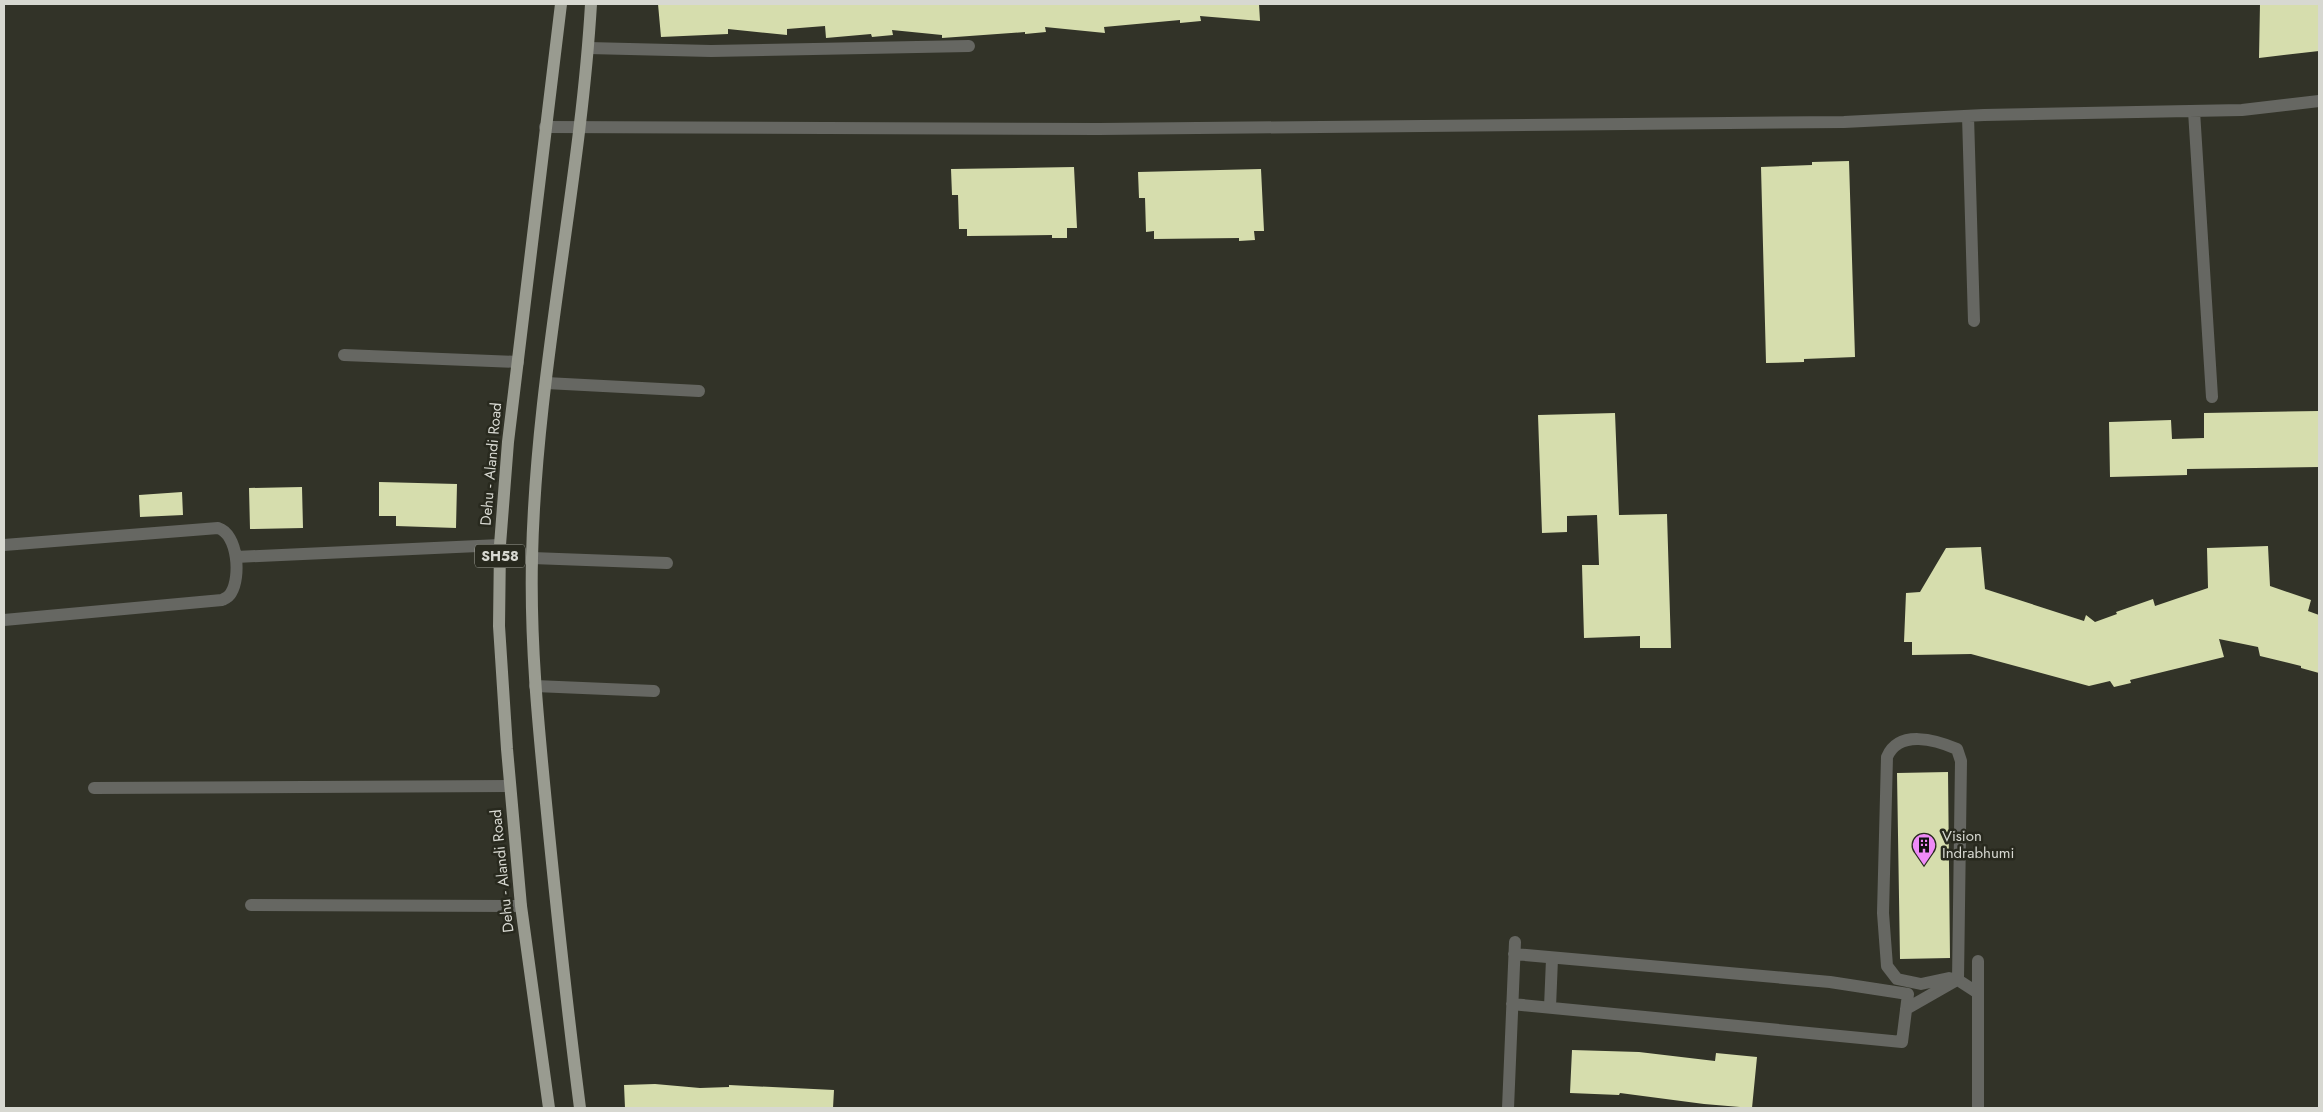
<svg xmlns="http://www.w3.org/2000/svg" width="2323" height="1112" font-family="Jost,sans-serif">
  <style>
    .building { fill: #d6ddad }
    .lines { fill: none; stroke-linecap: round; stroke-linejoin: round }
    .minor { stroke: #666762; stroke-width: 12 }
    .major { stroke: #999b90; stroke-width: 12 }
    .labels { text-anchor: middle; stroke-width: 5; stroke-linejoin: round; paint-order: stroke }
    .shield { fill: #28291e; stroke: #a2a49b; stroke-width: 1 }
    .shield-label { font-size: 14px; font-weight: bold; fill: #d7d8d1 }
    .street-label { font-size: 15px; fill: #d7d8d1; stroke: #28291e }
    .poi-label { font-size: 15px; fill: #d7d8d1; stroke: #28291e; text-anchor: start }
  </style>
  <rect width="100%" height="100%" fill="#323328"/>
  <!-- building -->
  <path class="building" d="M658,4H1259L1260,21L1200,16L1201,21L1180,23V20L1104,27L1105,33L1045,27L1046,32L1025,34V32L942,38V35L892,30L893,35L872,37L871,34L826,38L825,26L787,29V35L728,29V34L661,37Z
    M2260,4H2319V51L2259,58Z
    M1849,161L1855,357L1804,359V362L1766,363L1761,167L1812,165V162Z
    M1074,167L1077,228H1067V238H1052V235L967,236V229H959L958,195H952L951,169Z
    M1261,169L1264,231H1254L1255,240L1239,241V238L1154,239V231L1146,232L1145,198H1139L1138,172Z
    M2319,411V467L2187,469V475L2110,477L2109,422L2171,420L2172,439L2204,438V413Z
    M1615,413L1619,515L1667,514L1671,648H1640V636L1584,638L1582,565H1599L1597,515L1567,516V532L1542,533L1538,415Z
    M379,482L457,484L456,528L396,526V516H379Z
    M302,487L303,528L250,529L249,488Z
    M182,492L183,515L140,517L139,495Z
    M2268,546L2270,586L2311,600L2308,611L2319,615V673L2301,668V666L2260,656L2258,647L2219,639L2224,657L2130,680L2131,683L2114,687L2110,681L2089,686L1971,654L1912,655V642H1904L1906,593L1920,592L1946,548L1981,547L1985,589L2084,621L2086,615L2095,622L2117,614L2116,612L2153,599L2155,606L2208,588L2207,548Z
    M1948,772L1950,958L1900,959L1897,773Z
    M1572,1050L1639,1052L1715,1061L1716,1053L1757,1057L1752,1108L1704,1104L1620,1093L1619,1095L1570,1093Z
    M655,1084L700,1088L729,1087V1085L834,1090L833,1108H625L624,1085Z"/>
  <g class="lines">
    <!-- minor -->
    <path class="minor" d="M588,48L711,51L969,46
      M2194,111L2212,397
      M1968,116L1974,321
      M545,127L1099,129L1844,122L1984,115L2242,110L2319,101
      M344,355L518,362
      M546,383L699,391
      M4,545L218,528C238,534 241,577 231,593C229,597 226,598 222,600L4,620
      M236,557L500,545
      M532,558L667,563
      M535,686L654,691
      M94,788L510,786
      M251,905L521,906
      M1958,980L1961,761L1957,749C1936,740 1899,729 1887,757L1883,913L1887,966L1897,979L1921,984L1949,978L1958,980L1978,993
      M1512,1004L1902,1042L1908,994L1830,982L1514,954
      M1550,1007L1552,959
      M1906,1009L1955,981
      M1508,1108L1515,942
      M1978,1108V961"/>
    <!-- major -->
    <path class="major" d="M549,1108L521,906L507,749L499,626L500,545L508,442L561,4
      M580,1108C567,1007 556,905 546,803C538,722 530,641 532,558C536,372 580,189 591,4"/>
  </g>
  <!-- icons -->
  <defs>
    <g id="building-pin" transform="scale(1.25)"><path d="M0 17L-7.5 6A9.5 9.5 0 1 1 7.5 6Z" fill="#ef8bf7" stroke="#28291e"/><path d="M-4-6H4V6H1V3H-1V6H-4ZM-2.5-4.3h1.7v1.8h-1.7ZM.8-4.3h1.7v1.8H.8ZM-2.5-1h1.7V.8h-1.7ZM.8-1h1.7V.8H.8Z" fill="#111"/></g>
  </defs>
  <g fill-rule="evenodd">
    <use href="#building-pin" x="1924" y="845"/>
  </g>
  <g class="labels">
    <!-- shield labels -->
    <rect class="shield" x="475" y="544.5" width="50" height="23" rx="4"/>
    <g class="shield-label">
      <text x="500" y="561">SH58</text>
    </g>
    <!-- street labels -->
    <g class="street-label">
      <text transform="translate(491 464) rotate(-85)" y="5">Dehu - Alandi Road</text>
      <text transform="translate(502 871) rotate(-96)" y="5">Dehu - Alandi Road</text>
    </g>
    <!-- poi labels -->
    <g class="poi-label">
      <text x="1942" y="841">Vision<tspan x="1942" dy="17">Indrabhumi</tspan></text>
    </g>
  </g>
  <!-- border -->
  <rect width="2323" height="1112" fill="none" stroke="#d7d8d1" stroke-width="10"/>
</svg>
